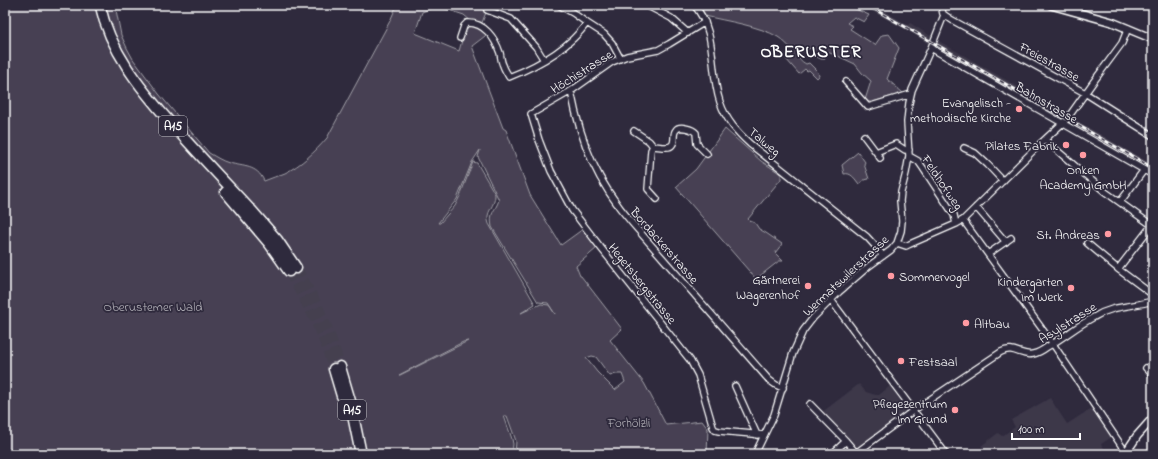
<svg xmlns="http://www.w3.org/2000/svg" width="1158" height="459" font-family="'Indie Flower',sans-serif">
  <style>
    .built { fill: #3c3749 }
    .green { fill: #464152; stroke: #a2a0a8; fill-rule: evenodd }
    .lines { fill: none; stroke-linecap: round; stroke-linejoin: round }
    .motorway-tunnel { stroke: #443f50; stroke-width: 10; stroke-dasharray: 10 5; stroke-linecap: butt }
    .minor-casing { stroke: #fff; stroke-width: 8 }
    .secondary-casing { stroke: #fff; stroke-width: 10 }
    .trunk-casing { stroke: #fff; stroke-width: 12 }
    .motorway-casing { stroke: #fff; stroke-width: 13 }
    .minor { stroke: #2f2a3d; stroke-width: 5.5 }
    .secondary { stroke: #2f2a3d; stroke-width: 7 }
    .trunk { stroke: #2f2a3d; stroke-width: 9 }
    .motorway { stroke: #2f2a3d; stroke-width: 10 }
    .rail-casing { stroke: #fff; stroke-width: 3 }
    .rail { stroke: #2f2a3d; stroke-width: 1.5; stroke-dasharray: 4.5; stroke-linecap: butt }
    .poi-dot { fill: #ff9aa2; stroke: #2f2a3d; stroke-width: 1.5 }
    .labels { text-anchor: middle; stroke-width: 3.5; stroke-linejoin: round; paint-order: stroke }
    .shield { fill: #2f2a3d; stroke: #c1bfc5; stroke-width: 1 }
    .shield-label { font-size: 12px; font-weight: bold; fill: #fff }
    .street-label { font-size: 13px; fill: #fff; stroke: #2f2a3d }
    .poi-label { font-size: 13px; fill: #fff; stroke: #2f2a3d; text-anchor: end }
    .park-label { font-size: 13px; fill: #b5b3ba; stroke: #2f2a3d }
    .district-label { font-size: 17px; font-weight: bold; letter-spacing: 1px; fill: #fff; stroke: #2f2a3d }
  </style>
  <rect width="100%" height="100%" fill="#2f2a3d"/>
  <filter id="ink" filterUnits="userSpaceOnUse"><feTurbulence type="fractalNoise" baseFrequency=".025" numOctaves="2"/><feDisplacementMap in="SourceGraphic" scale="8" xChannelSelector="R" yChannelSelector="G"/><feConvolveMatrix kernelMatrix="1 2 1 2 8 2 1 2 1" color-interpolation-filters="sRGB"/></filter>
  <g filter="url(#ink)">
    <!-- built -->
    <path class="built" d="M860,5H874L908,25L910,23L932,37L1153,165V173L928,44L911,32Z
      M859,384L866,392L876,395H879L890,386L906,409V414L861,447H854L821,413Z
      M1050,398L1067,424L1092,408L1112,437L1101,444L1108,454H987L981,446L998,433L1002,436L1015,427L1011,420Z"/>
    <!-- green -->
    <path class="green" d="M5,5H115L121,35L127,48L133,59L159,94L209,153C216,157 222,161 229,163C244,167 257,165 264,181C271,178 278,176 285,173C301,165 315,152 327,138L390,21L397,5H472L487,10L481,25L489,33L472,46L503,128L506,130L530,195L561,245L583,229L597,248L576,266L580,276H581L622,329L610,340L644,383L651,396L666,425L702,421L708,429L707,454H515L516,441L507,416H504L512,439L513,444L512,454H5ZM437,6L464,15L472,22L467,23L459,51L415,33L422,12ZM480,150L478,157L499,200C495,212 489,212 492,227L538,302L548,303L555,314L549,305L541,304L521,313L535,304L489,224C484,212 496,206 495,194L477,163L473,162L460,196L455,206L440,223H438L457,199L472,162ZM468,341L400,375H399L463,342ZM592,356L596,357L610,376L616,374H622L625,382L615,390L597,372L586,358Z
      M699,5H846L869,15L864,22L854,17L847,23L853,26L850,29L875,45L882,35L889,34L899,48L887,79L903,93L872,102H867L865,100L871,81L862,73L855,64L838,56L827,52L824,56L825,59H821L815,56L813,50L809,48L807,50L799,52C798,59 801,61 806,64L809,63L818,72L819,76L817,78L809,70L807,71L805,69L799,74L786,59L792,49C787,45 783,40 778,37C760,26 726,21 705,16Z
      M725,129L761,161L781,174V179L748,219L750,221L755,223L759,229L766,233L782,244L775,253L783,261H779L756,279L676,187L696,169Z
      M858,152L865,162L864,164L869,179L864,180L859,184C855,179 851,172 844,174L842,165Z"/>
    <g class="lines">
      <!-- motorway-tunnel -->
      <path class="motorway-tunnel" d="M296,268C305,283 314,298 321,314C329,331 335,349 340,367
        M289,271L314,317L325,343L334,369"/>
      <!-- minor casing -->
      <g class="minor-casing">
        <path id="minor" d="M559,5L573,13L587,23L604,34L612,43L620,58
          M646,5L671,18L688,33
          M694,5C718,32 709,70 720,102C726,120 737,132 750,144L867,237L877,248L883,256
          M941,5L943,14L952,20L1085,93L1153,136
          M487,10L511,19L536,47L544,60
          M705,22L669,44L658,50L627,56L612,62L571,91L531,114L539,140L551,171L572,210L601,248L690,360L698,375L713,427L715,430L719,431L764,435
          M460,38L464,26L467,23C484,22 495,38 500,53C501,57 501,62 503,65C504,69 507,73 509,77C537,66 569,48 587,23
          M931,48L1153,175
          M846,82L868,107L911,94
          M571,91C581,144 597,182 632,223L769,380L776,385L783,388
          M634,131L649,141L653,146C658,146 669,149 672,145C676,141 672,134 676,130C679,125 693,129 696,133L697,144L707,154
          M864,136L876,152L896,144L905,150H909
          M1045,140L1104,191L1153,226
          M653,146L651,150L648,189L657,199
          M964,148L975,153L988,165L1003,181
          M876,152L880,158
          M909,156L918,161L923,168L954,215L956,224
          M1120,202L1144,170
          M976,207L1006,242
          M963,220L1053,344L1127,454
          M897,243L906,246L910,244L956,224L963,220L1040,144L1067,119L1094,81L1122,43L1128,28
          M1087,243L1118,269L1153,295
          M988,254L1011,238
          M1118,269L1152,225
          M831,300L946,454
          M1146,368L1153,375
          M735,386L757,435
          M810,404L846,441L857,454
          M856,453L914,410L1001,352C1014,345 1021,357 1033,354C1038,353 1043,350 1047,347C1063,338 1077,326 1094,317C1113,305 1132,307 1153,301
          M755,454L774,415L793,353L803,331L813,318L839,292L869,266L891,250L897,243L901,231L902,221L900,201L901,192L906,173L909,156L907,122L909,103L912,90L931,48L944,15
          M832,454L846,441"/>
      </g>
      <!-- secondary casing -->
      <g class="secondary-casing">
        <path id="secondary" d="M1051,5L1112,22L1153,39
          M1125,454L1137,436L1153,418"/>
      </g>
      <!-- trunk casing -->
      <g class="trunk-casing">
        <path id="trunk" d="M100,5C110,51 140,88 170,122C196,152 224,181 251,210"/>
      </g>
      <!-- motorway casing -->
      <g class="motorway-casing">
        <path id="motorway" d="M226,192L270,244L289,271
          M251,210L277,240L296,268
          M340,367L350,401L361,454
          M334,369L342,396"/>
      </g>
      <!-- minor -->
      <use href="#minor" class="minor"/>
      <!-- secondary -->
      <use href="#secondary" class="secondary"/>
      <!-- trunk -->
      <use href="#trunk" class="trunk"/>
      <!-- motorway -->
      <use href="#motorway" class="motorway"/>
      <!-- rail casing -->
      <g class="rail-casing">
        <path id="rail" d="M867,5L1153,168"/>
      </g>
      <!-- rail -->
      <use href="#rail" class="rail"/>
    </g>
  </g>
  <!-- markers -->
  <g class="poi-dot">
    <circle cx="1019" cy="109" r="4"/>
    <circle cx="1066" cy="145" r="4"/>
    <circle cx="1083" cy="155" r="4"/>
    <circle cx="1108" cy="234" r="4"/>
    <circle cx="891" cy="276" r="4"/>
    <circle cx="808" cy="286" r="4"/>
    <circle cx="1071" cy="288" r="4"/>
    <circle cx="966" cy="323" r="4"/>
    <circle cx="901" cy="361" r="4"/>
    <circle cx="955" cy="410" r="4"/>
  </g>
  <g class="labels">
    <!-- shield labels -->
    <g class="shield">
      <rect x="159" y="116" width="28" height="20" rx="3"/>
      <rect x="338" y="400" width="28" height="20" rx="3"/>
    </g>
    <g class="shield-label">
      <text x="173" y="130">A15</text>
      <text x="352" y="414">A15</text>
    </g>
    <!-- street labels -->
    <g class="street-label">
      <text transform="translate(1050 61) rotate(29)" y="5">Freiestrasse</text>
      <text transform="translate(581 71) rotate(-32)" y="5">Höchistrasse</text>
      <text transform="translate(1047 102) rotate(30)" y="5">Bahnstrasse</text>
      <text transform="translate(765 141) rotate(40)" y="5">Talweg</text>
      <text transform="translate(943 182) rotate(56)" y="5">Feldhofweg</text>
      <text transform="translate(665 245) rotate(49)" y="5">Bordackerstrasse</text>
      <text transform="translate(845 275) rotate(-43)" y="5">Wermatswilerstrasse</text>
      <text transform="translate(643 283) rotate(51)" y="5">Hegetsbergstrasse</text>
      <text transform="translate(1067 322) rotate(-32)" y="5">Asylstrasse</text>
    </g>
    <!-- poi labels -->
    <g class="poi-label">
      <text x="1011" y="107">Evangelisch -<tspan x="1011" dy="15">methodische Kirche</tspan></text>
      <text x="1058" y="150">Pilates Fabrik</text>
      <text x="1083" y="174" text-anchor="middle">Onken<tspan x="1083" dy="15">Academy GmbH</tspan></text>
      <text x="1100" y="239">St. Andreas</text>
      <text x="899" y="281" text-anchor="start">Sommervogel</text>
      <text x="800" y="284">Gärtnerei<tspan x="800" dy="15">Wagerenhof</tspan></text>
      <text x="1063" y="286">Kindergarten<tspan x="1063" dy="15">Im Werk</tspan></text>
      <text x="974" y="328" text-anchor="start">Altbau</text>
      <text x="909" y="366" text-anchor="start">Festsaal</text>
      <text x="947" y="408">Pflegezentrum<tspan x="947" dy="15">Im Grund</tspan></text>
    </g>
    <!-- park labels -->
    <g class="park-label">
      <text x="153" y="311">Oberustemer Wald</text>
      <text x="629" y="427">Forhölzli</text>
    </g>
    <!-- district labels -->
    <g class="district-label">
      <text x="811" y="57">OBERUSTER</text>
    </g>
  </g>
  <!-- margin -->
  <rect width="1158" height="459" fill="none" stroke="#2f2a3d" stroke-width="20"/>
  <rect x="10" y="10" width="1138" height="439" fill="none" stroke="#fff" stroke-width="1.5" filter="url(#ink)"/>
  <!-- scale -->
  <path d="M1012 433v6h68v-6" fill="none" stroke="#ffffff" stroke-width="2"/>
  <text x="1018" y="433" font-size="12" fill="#ffffff" stroke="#2f2a3d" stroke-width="3" paint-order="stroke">100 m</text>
</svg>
